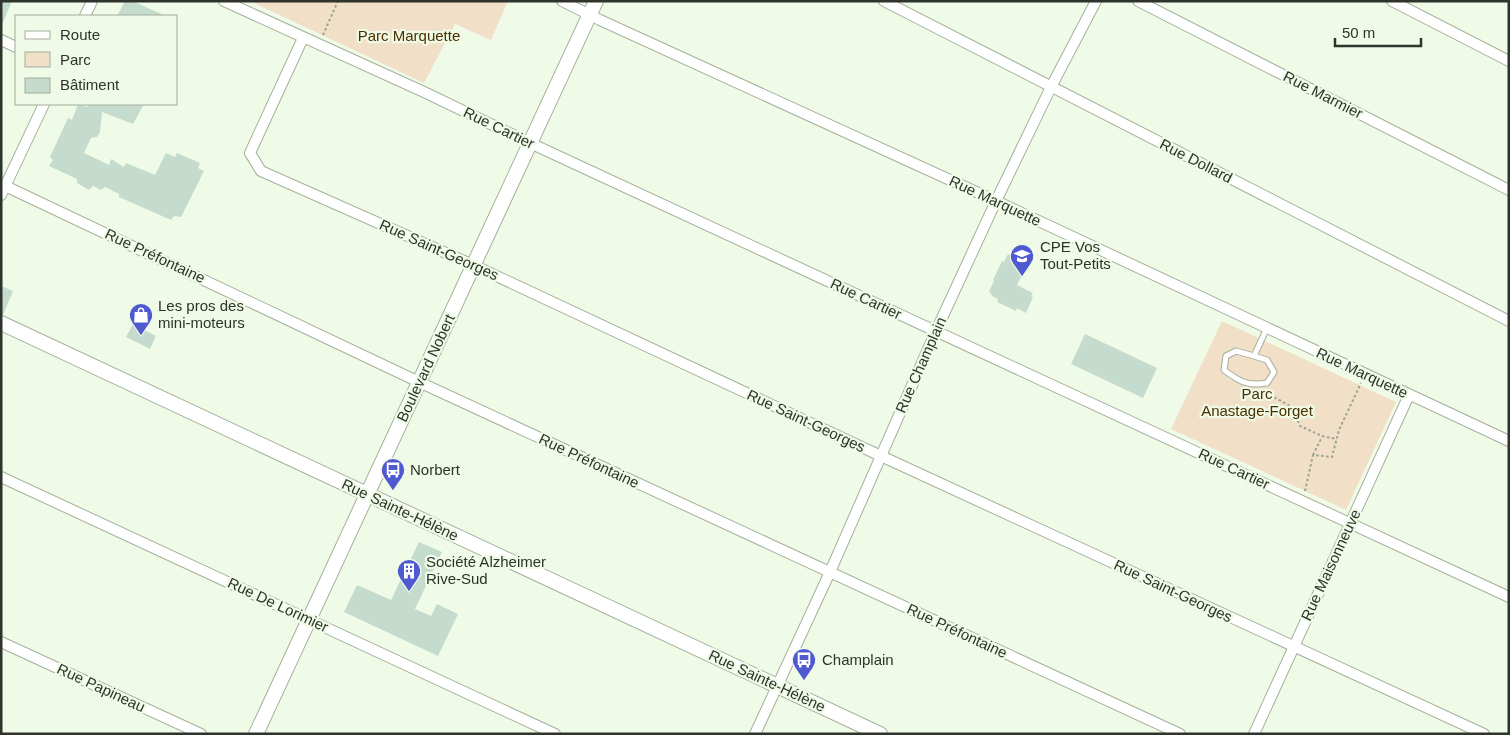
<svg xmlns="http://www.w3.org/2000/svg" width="1510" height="735" font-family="Helvetica,sans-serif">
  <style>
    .green { fill: #f1dfc8 }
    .building { fill: #c5dbce }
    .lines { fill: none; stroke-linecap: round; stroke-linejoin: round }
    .lane-casing { stroke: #a5b09d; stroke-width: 7 }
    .street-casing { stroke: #a5b09d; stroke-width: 12 }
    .secondary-casing { stroke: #a5b09d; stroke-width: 16 }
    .path { stroke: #9aa393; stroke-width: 2; stroke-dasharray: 2.5 2.5; stroke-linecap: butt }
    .lane { stroke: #fff; stroke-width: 5 }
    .street { stroke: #fff; stroke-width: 10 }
    .secondary { stroke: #fff; stroke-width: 14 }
    .labels { text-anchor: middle; stroke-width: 4.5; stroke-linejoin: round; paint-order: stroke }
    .park-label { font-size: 15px; fill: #4b2f00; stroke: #effbe6 }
    .street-label { font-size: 15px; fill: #2e332b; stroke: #effbe6 }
    .poi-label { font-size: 15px; fill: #2e332b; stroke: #effbe6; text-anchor: start }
  </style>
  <rect width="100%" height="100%" fill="#effbe6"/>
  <!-- green -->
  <path class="green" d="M250,1H508L491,40L455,24L424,83Z
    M1222,321L1396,402L1346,510L1171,429Z"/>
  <!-- building -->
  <path class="building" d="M1,1H12L1,27Z
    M125,1H132L166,16H117Z
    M78,104L87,107L88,106L84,104H144L133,124L102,112L100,132L97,137L91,138L84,153L109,165L111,159L124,167L126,163L155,175L166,153L175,157L177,153L200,163L198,168L204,171L181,217L174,216L171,220L119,197V194L105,187L101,190L93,186L89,190L77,183V179L49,166L53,160L50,157L68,118L72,120Z
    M1008,254L1028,263L1017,285L1033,293L1031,296L1033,297L1026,313L1017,308L1016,311L997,302L998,299L992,296L989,291L994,281L993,280L1002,261L1004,262Z
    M1,286L13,291L3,315L1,314Z
    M133,324L156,336L150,349L126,337Z
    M1085,334L1157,368L1143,398L1071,364Z
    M419,542L442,552L415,609L431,616L437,604L458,614L438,656L344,612L357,585L391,600Z"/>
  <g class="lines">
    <!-- lane casing -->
    <g class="lane-casing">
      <path id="lane" d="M1254,356L1267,360L1274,372L1267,383C1247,386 1240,382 1224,370L1226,356L1236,351L1254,356L1267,328"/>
    </g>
    <!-- street casing -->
    <g class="street-casing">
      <path id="street" d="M224,1L424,92L530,143L1509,597
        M562,1L600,20L996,201L1509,441
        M884,1L1509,321
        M1138,1L1509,190
        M1392,1L1509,61
        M85,16L92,1
        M303,38L250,153L261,171L473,265L881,456L1484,734
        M1,40L16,47
        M1,184L419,382L1180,734
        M1,195L44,104
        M1,477L555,734
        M1,642L201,734
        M755,734L830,572L936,331L996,201L1051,87L1096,1
        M1254,734L1409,395"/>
    </g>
    <!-- secondary casing -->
    <g class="secondary-casing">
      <path id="secondary" d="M1,323L880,734
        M256,734L596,1"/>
    </g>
    <!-- path -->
    <path class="path" d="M323,35L338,1
      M1269,390L1270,395L1292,407L1300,426L1322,436L1337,439
      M1313,455L1322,437
      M1305,491L1313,455L1332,457L1339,430L1361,383"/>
    <!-- lane -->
    <use href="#lane" class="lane"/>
    <!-- street -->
    <use href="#street" class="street"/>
    <!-- secondary -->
    <use href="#secondary" class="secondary"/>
  </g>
  <!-- icons -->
  <defs>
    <g id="school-pin" transform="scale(1.25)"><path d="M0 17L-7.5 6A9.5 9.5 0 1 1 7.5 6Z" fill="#4f5ad0" stroke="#effbe6"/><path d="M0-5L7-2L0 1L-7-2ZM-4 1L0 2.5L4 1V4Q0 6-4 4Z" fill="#fff"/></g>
    <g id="shop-pin" transform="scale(1.25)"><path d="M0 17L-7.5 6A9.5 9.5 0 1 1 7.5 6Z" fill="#4f5ad0" stroke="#effbe6"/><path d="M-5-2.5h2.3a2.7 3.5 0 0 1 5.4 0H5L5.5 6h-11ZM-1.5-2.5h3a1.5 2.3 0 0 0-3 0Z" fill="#fff"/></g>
    <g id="bus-pin" transform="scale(1.25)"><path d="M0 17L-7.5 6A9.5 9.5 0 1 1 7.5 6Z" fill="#4f5ad0" stroke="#effbe6"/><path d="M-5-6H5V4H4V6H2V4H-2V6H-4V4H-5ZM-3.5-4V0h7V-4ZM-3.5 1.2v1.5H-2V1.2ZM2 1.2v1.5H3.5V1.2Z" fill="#fff"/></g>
    <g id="building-pin" transform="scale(1.25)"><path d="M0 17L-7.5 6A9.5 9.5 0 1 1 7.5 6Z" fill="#4f5ad0" stroke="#effbe6"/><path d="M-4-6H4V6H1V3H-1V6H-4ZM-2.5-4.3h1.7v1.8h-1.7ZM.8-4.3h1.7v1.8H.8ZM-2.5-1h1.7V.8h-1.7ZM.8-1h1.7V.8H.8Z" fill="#fff"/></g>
  </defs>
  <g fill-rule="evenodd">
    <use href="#school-pin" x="1022" y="256"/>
    <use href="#shop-pin" x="141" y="315"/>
    <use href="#bus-pin" x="393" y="470"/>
    <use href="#building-pin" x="409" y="571"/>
    <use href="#bus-pin" x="804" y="660"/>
  </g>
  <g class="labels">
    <!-- park labels -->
    <g class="park-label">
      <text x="409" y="41">Parc Marquette</text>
      <text x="1257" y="399">Parc<tspan x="1257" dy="17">Anastage-Forget</tspan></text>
    </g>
    <!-- street labels -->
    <g class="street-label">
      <text transform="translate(1323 95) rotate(27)" y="5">Rue Marmier</text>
      <text transform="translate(499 128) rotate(26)" y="5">Rue Cartier</text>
      <text transform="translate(1196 161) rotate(27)" y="5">Rue Dollard</text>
      <text transform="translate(995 201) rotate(25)" y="5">Rue Marquette</text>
      <text transform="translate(439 250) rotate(24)" y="5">Rue Saint-Georges</text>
      <text transform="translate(155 256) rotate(25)" y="5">Rue Préfontaine</text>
      <text transform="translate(866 299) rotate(25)" y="5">Rue Cartier</text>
      <text transform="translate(921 365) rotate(-66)" y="5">Rue Champlain</text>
      <text transform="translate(426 368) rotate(-65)" y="5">Boulevard Nobert</text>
      <text transform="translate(1362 373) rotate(25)" y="5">Rue Marquette</text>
      <text transform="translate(806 421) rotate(25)" y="5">Rue Saint-Georges</text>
      <text transform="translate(589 461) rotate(25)" y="5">Rue Préfontaine</text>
      <text transform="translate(1234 469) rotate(25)" y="5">Rue Cartier</text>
      <text transform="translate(400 510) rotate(25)" y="5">Rue Sainte-Hélène</text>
      <text transform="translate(1331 565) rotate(-65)" y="5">Rue Maisonneuve</text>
      <text transform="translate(1173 591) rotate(25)" y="5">Rue Saint-Georges</text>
      <text transform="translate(278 605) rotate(25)" y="5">Rue De Lorimier</text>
      <text transform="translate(957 631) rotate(25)" y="5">Rue Préfontaine</text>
      <text transform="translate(767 681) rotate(25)" y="5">Rue Sainte-Hélène</text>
      <text transform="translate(101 688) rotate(25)" y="5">Rue Papineau</text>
    </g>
    <!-- poi labels -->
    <g class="poi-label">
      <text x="1040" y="252">CPE Vos<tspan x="1040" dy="17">Tout-Petits</tspan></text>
      <text x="158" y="311">Les pros des<tspan x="158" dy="17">mini-moteurs</tspan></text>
      <text x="410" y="475">Norbert</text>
      <text x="426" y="567">Société Alzheimer<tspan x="426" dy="17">Rive-Sud</tspan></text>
      <text x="822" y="665">Champlain</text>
    </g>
  </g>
  <!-- border -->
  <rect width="1510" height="735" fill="none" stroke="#2e332b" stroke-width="5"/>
  <!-- legend -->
  <rect x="15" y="15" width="162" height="90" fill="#effbe6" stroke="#a2ab9b"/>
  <rect x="25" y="31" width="25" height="8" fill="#ffffff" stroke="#a2ab9b"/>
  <text x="60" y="40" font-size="15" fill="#2e332b">Route</text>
  <rect x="25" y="52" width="25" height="15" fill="#f1dfc8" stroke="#a2ab9b"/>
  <text x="60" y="65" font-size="15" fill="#2e332b">Parc</text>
  <rect x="25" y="78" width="25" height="15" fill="#c5dbce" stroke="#a2ab9b"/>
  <text x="60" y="90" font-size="15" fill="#2e332b">Bâtiment</text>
  <!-- scale -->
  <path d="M1335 38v8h86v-8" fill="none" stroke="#2e332b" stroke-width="2.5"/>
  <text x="1342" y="38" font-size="15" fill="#2e332b" stroke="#effbe6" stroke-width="4" paint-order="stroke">50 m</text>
</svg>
